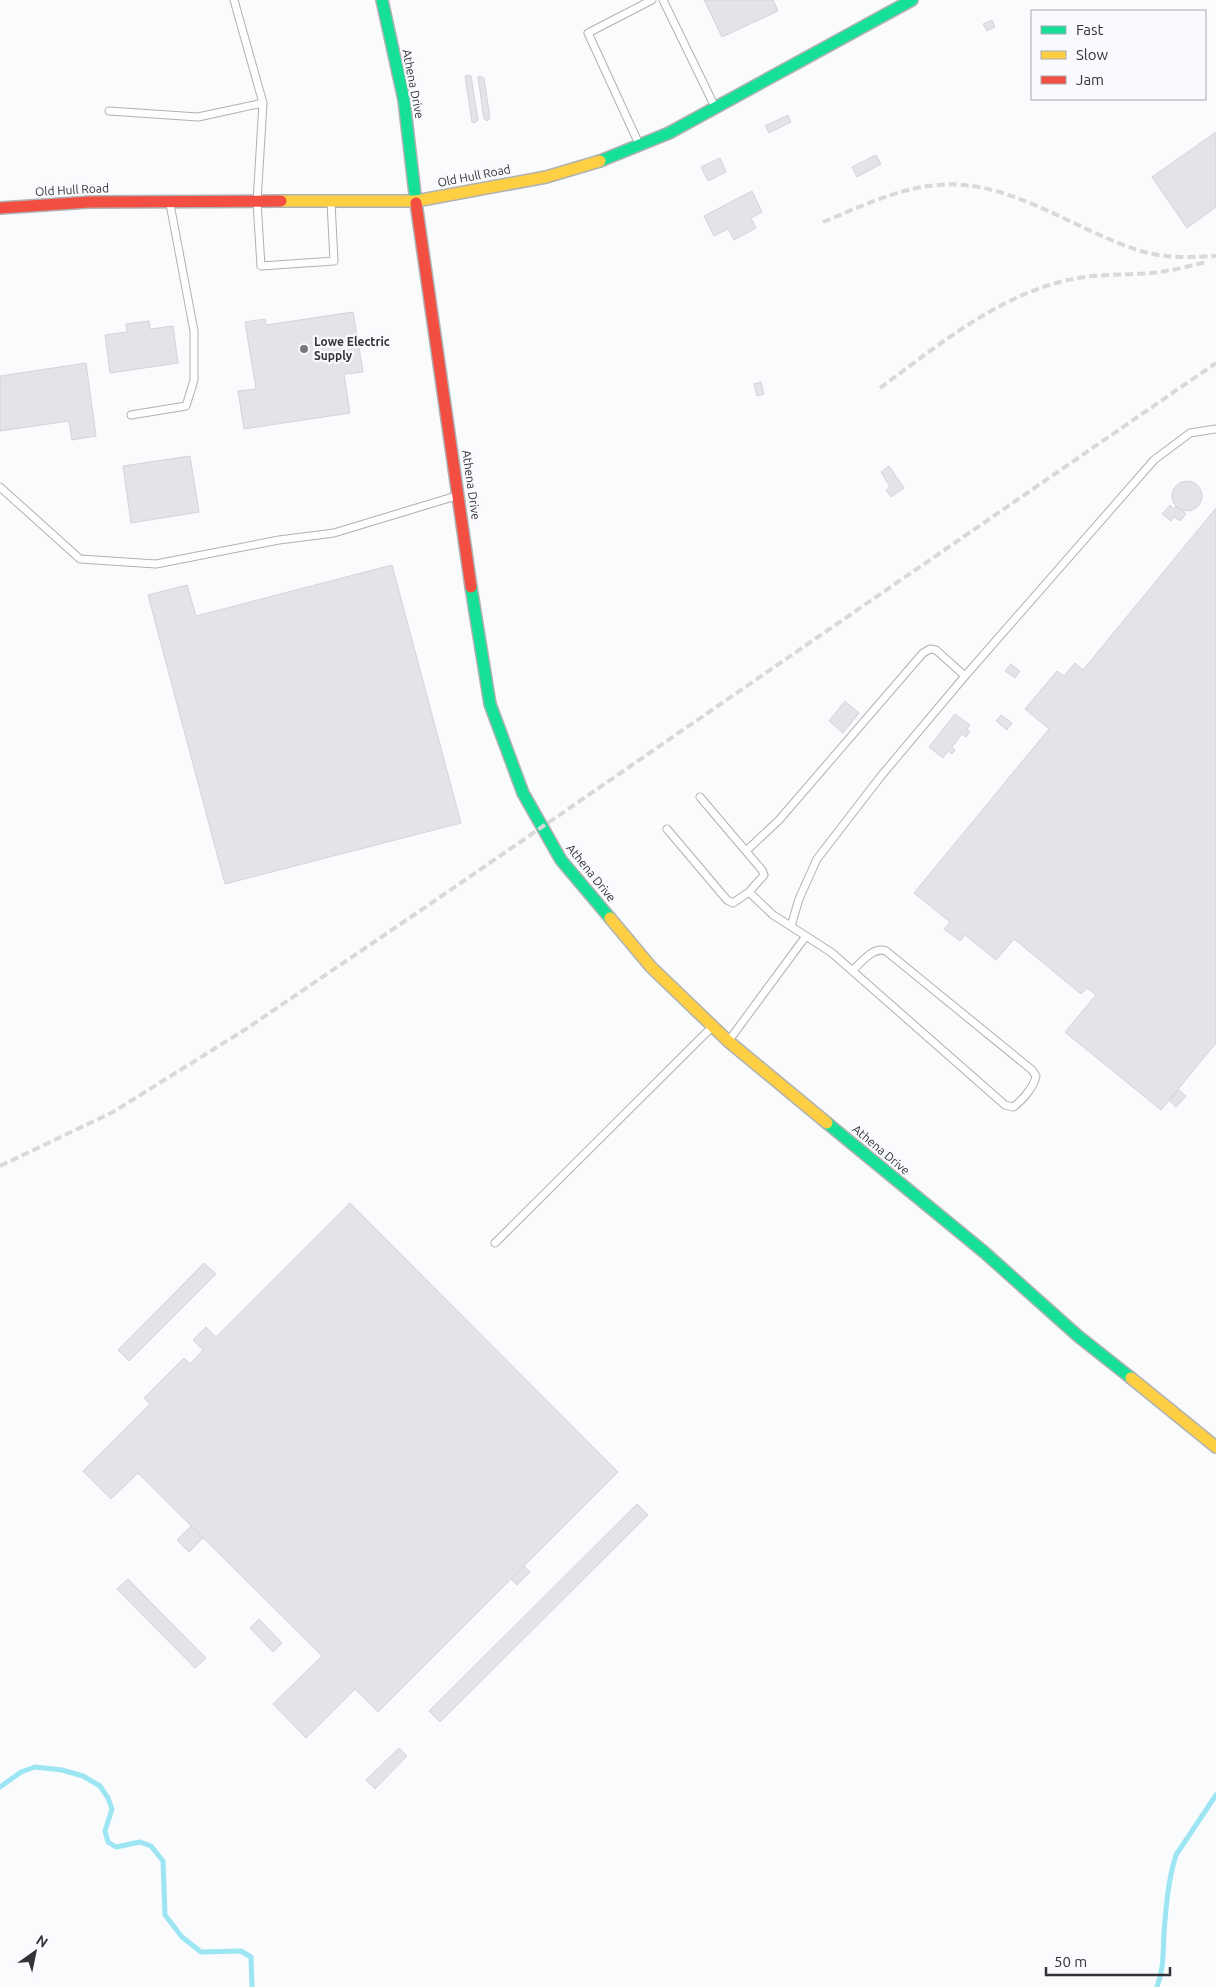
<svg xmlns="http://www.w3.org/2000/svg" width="1216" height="1987" font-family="Ubuntu,sans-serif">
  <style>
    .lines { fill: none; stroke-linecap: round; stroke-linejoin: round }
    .stream { stroke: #9be6f2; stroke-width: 5 }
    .building { fill: #e3e3ea; stroke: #d4d4d8 }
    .lane-casing { stroke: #b0b1b3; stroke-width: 9 }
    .fast-casing { stroke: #b0b1b3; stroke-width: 14 }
    .slow-casing { stroke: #b0b1b3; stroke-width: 14 }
    .jam-casing { stroke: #b0b1b3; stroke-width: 14 }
    .lane { stroke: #fefeff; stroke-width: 7 }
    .fast { stroke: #16e098; stroke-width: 11 }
    .slow { stroke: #ffcf43; stroke-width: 11 }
    .jam { stroke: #f24e42; stroke-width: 11 }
    .rail { stroke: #d9d9d9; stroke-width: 4; stroke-dasharray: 8 4; stroke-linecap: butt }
    .poi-dot { fill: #78797c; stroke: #f9fafe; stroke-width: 2 }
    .labels { text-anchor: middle; stroke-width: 4.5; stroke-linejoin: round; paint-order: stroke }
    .street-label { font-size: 12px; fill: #323336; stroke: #f9fafe }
    .poi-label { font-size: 12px; font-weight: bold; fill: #323336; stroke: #f9fafe; text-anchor: start }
  </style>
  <rect width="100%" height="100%" fill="#fafbfd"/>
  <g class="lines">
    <!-- stream -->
    <path class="stream" d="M0,1787L21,1772L35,1767L62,1770L83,1776L100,1786L108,1798L112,1809L105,1831L108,1842L116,1847L140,1842L151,1846L163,1861L165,1915L182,1937L201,1952L241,1951L251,1957L252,1987
      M1157,1987C1164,1969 1163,1951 1164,1933C1166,1907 1168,1880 1176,1855L1216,1795"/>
  </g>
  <!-- building -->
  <path class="building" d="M704,0H773L778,11L722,37Z
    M992,20L995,27L987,31L983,24Z
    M467,75L471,76L478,120L475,123L472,122L465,76Z
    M480,76L484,78L490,118L487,121L484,119L478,77Z
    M788,115L791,122L769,133L765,126Z
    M1216,132V207L1187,228L1152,177Z
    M876,155L881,164L857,177L852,167Z
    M720,158L726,172L708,181L701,167Z
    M752,191L762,212L751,218L756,228L734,240L728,229L714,236L704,216Z
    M353,312L363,372L344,374L350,413L244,429L238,391L256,389L245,322L265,319L266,325Z
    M149,321L150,329L173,326L178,363L110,373L105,335L127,332L126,324Z
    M86,363L96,436L72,440L69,421L0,431V376Z
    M761,382L764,394L757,396L754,384Z
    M190,456L199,512L131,523L123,466Z
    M889,466L904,488L891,497L886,490L890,487L881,472Z
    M1172 496a15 15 0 1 1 30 0a15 15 0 1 1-30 0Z
    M1170,505L1174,509L1176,506L1186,514L1180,521L1174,517L1171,521L1162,514Z
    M1216,508V1043L1161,1110L1065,1032L1096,995L1087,988L1081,994L1014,939L996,960L965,935L960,941L944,929L950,922L914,893L1049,729L1025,709L1057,671L1064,676L1075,663L1083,670Z
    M392,565L461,823L225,884L148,595L187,585L196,616Z
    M1011,664L1020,671L1015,678L1005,671Z
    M845,701L859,713L843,733L829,721Z
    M955,714L970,725L967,729L970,732L966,737L962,734L952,747L955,750L952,754L948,751L943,758L929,747Z
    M1001,715L1012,723L1007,730L996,721Z
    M1179,1090L1186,1096L1176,1107L1169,1100Z
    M350,1203L618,1472L378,1712L355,1689L306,1738L273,1704L322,1656L138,1473L111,1499L83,1471L150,1404L144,1398L184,1358L190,1364L203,1350L193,1340L206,1327L216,1337Z
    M204,1263L216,1274L129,1361L118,1350Z
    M637,1504L648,1515L440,1722L429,1711Z
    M191,1526L203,1538L189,1552L177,1540Z
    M524,1566L530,1572L517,1585L511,1579Z
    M128,1579L206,1658L195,1668L117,1589Z
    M259,1619L282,1643L273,1652L250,1628Z
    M399,1748L407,1756L375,1789L366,1780Z"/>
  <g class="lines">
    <!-- lane casing -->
    <g class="lane-casing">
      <path id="lane" d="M234,0L263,103L257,202L261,266L334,261L331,202
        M663,0L715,107
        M109,111L198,117L263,103
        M639,144L588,33L652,0
        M131,415L186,406L194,380V331L170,204
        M0,487L80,559L156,564L279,540L334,533L456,496
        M965,676L1154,460L1190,433L1216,429
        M700,797L762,870L764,875L749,892L773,915L806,936
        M667,829L727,900L733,903L749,892
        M746,851L779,820L923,653L930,649L936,650L965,676L881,776L817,859L799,899L791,926
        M730,1039L806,936L832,953L1005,1105L1013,1107C1022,1101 1034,1087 1036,1076L1032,1070L886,951C873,946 861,963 852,971
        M495,1243L712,1027"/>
    </g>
    <!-- fast casing -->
    <g class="fast-casing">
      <path id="fast" d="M382,0L404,100L416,203
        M600,161L669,133L912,0
        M471,587L490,704L523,793L561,860L610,918
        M827,1123L984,1252L1078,1336L1131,1378"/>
    </g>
    <!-- slow casing -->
    <g class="slow-casing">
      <path id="slow" d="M281,201H416L546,177L600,161
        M610,918L651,967L728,1041L827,1123
        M1131,1378L1216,1447"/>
    </g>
    <!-- jam casing -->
    <g class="jam-casing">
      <path id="jam" d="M416,203L471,587
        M0,208L89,202L281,201"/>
    </g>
    <!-- lane -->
    <use href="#lane" class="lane"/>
    <!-- fast -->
    <use href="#fast" class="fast"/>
    <!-- slow -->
    <use href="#slow" class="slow"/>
    <!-- jam -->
    <use href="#jam" class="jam"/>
    <!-- rail -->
    <path class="rail" d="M823,222C860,207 898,188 938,185C1009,178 1075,231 1141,251C1166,259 1191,257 1216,256
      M880,388C940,344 1003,291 1078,278C1107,273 1137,276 1166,271C1179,269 1193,265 1206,262
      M0,1166L113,1112L246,1029L433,902L1216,363"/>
  </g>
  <!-- markers -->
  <circle class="poi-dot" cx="304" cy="349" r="5"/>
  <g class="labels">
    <!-- street labels -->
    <g class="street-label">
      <text transform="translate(413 84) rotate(79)" y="4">Athena Drive</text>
      <text transform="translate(474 176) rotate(-11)" y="4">Old Hull Road</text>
      <text transform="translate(72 190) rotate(-3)" y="4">Old Hull Road</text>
      <text transform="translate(471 485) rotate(82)" y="4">Athena Drive</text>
      <text transform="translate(591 873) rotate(51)" y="4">Athena Drive</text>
      <text transform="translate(881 1150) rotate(40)" y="4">Athena Drive</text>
    </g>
    <!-- poi labels -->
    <g class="poi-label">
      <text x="314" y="346">Lowe Electric<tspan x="314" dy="14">Supply</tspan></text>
    </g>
  </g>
  <!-- legend -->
  <rect x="1031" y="10" width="175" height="90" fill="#f9fafe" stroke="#a9aaae"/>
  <rect x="1041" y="26" width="25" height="8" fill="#16e098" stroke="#a9aaae"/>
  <text x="1076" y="35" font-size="15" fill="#323336">Fast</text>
  <rect x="1041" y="51" width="25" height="8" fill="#ffcf43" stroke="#a9aaae"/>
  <text x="1076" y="60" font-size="15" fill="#323336">Slow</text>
  <rect x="1041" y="76" width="25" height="8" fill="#f24e42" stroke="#a9aaae"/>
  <text x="1076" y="85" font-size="15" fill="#323336">Jam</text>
  <!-- north arrow -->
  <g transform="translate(35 1952) rotate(33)" stroke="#f9fafe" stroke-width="4" paint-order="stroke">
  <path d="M0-4L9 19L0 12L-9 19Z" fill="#323336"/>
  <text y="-8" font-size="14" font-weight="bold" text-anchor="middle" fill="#323336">N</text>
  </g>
  <!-- scale -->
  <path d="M1046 1967v8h124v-8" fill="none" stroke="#323336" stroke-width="2.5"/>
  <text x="1054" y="1967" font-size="15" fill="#323336" stroke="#f9fafe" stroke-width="4" paint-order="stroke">50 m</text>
</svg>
